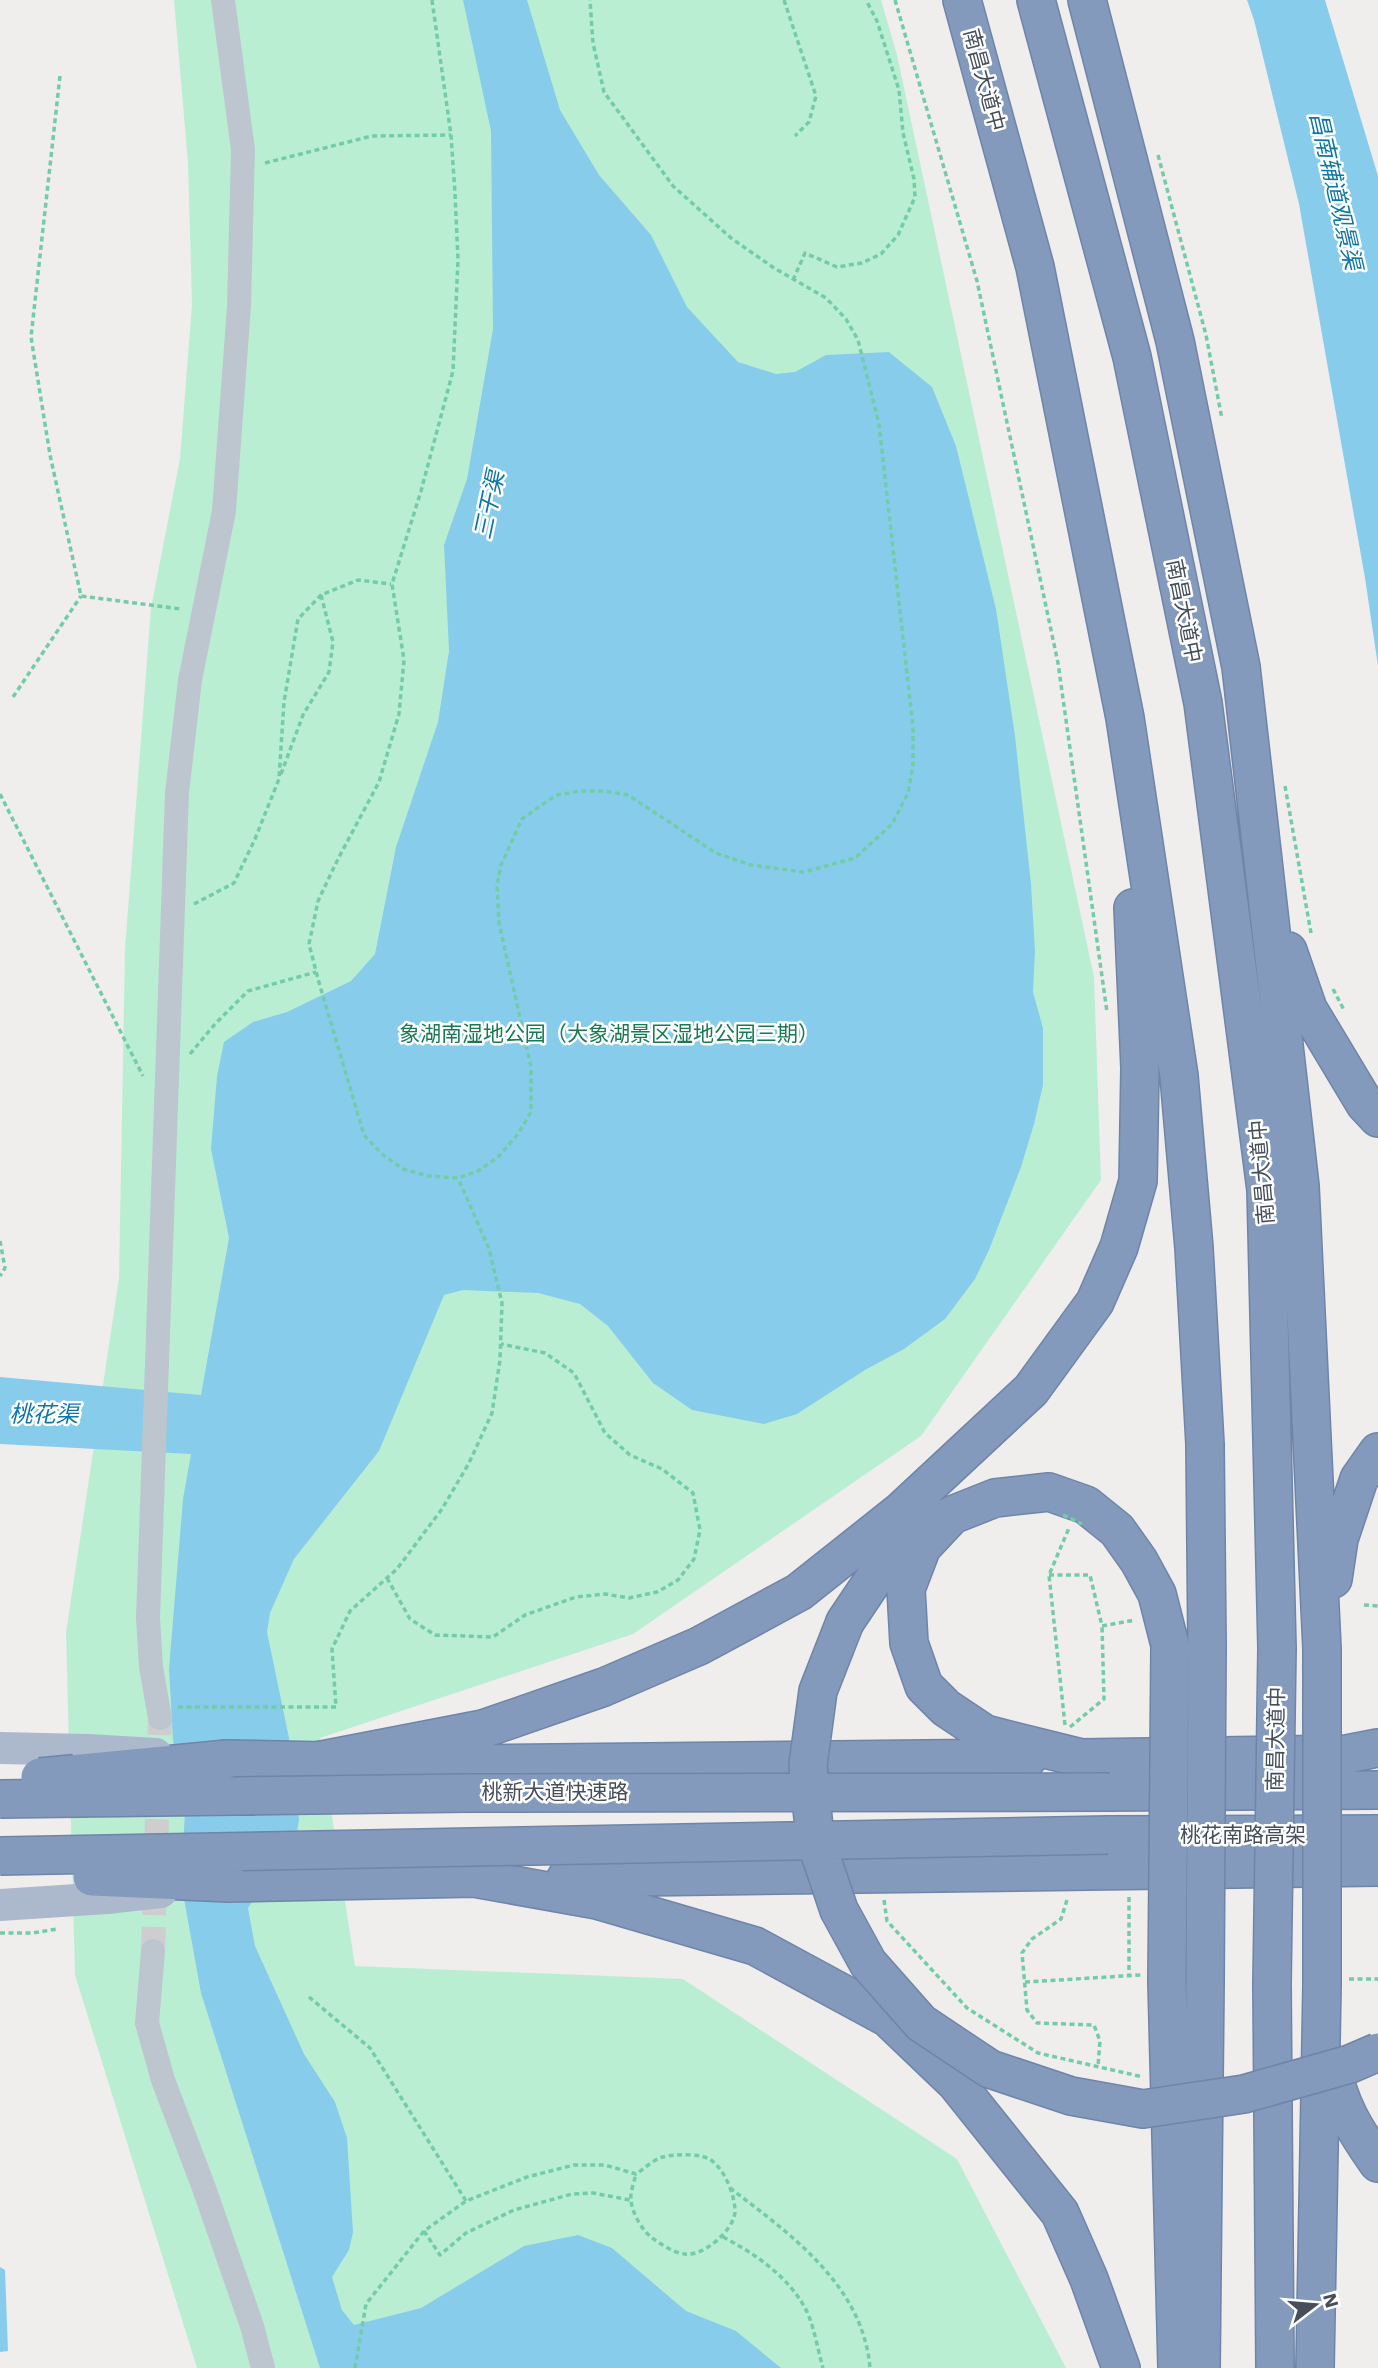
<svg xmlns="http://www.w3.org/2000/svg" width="1378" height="2368" font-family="'Work Sans','Noto Sans SC',sans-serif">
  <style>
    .green { fill: #baeed3 }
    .water { fill: #87cdeb }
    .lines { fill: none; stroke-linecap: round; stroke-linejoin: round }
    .minor-tunnel { stroke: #cecdd0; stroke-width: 24; stroke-dasharray: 24 12; stroke-linecap: butt }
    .highway-casing { stroke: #6f85a8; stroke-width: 40 }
    .path { stroke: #73cca8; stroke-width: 3.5; stroke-dasharray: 5 3.5; stroke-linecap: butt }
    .minor { stroke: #bdc6cf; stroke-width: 24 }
    .major { stroke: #acb9cc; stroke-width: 32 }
    .highway { stroke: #849abc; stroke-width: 37 }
    .highway-bridge-casing { stroke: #6f85a8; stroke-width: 40; stroke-linecap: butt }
    .path-bridge { stroke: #73cca8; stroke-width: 3.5; stroke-dasharray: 5 3.5; stroke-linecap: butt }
    .major-bridge { stroke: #acb9cc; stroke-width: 32 }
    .highway-bridge { stroke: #849abc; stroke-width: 37 }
    .labels { text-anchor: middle; stroke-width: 5; stroke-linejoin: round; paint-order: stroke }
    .street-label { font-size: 21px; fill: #454e5a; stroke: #fff }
    .park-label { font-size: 21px; fill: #177a52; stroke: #fff }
    .water-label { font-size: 23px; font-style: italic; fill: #0d77a6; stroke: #fff }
  </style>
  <rect width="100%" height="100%" fill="#f0eded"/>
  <!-- green -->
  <path class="green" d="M174,0H881L897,55L1094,977L1101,1180L921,1436L633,1634L320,1738L355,1966L683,1979L957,2159L1066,2368H197L75,1975L66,1633L119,1278L125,949L151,608L180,459L192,304L188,163Z"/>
  <!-- water -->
  <path class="water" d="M463,0H527L560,110L599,175L651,235L687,307L738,362L776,374L795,372L826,355L889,352L932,387L956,446L996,609L1015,736L1031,884L1035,951L1033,992L1043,1028V1085L1034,1124L1021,1167L989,1250L975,1279L945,1319L904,1349L865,1370L797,1414L764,1424L692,1410L653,1383L608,1326L580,1304L538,1293L463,1290L444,1295L379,1451L294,1559L270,1613L267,1632L294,1762L299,1820L296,1838L248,1908L255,1946L304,2054L335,2102L347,2138L353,2232L349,2250L332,2277L342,2310L354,2325L421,2308L524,2246L578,2235L612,2248L686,2311L736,2331L781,2368H320L201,1993L181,1882L185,1812L173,1740L169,1669L183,1499L191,1454L0,1444V1377L201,1395L229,1238L211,1149L217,1076L224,1042L253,1022L287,1012L351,981L375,954L396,847L438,722L449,651L444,545L467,479L493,329L491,131Z
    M1247,0H1325L1378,176V666L1365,578L1299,204L1254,20Z
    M0,2267L5,2270L8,2351L0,2352Z"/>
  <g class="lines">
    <!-- minor-tunnel -->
    <path class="minor-tunnel" d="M153,1951L160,1718"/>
    <!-- highway casing -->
    <g class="highway-casing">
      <path id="highway" d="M962,0L1035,267L1125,718L1179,1076L1194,1248L1205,1444L1207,1646
        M1036,0L1132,357L1203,703L1266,1190L1277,1648
        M1087,0L1175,341L1241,667L1300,1186L1322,1649
        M1288,951L1308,1009L1365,1104L1378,1118
        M1333,1579L1339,1539L1359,1479L1378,1452
        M845,1622L890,1555L927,1514
        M1170,1645L1157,1594L1139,1561L1117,1530L1086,1505L1049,1492L995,1498L952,1515L922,1547L906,1589L909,1643L924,1686L946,1708L985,1734L1081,1758L1347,1754L1378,1748
        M227,1759L469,1764L1028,1758
        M312,1762L483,1729L604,1687L699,1646L799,1592L901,1511L1031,1390L1095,1302L1119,1247L1138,1181L1140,1068L1133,908
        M1110,1792L1378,1790
        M1108,1835L1378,1834
        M566,1878L1378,1867
        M229,1883L474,1878L597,1900L755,1946L888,2018L956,2083L1060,2213L1089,2279L1121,2368
        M1167,1982L1177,2368
        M1272,1984L1275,2368
        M1332,2064C1337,2102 1356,2132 1378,2163
        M1201,2368L1205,1983
        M1315,2368L1322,1985"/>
    </g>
    <!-- path -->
    <path class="path" d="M432,0L451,135L455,193L458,260L453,371L421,491L392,584L404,660L399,714L379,782L338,859L318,901L309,944L318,979L364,1135L383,1155L403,1169L428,1176L458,1178L478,1171L498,1157L518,1134L531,1112V1067L499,923L497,886L501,865L522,819L540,806L557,795L581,791H604L628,795L716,853L751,865L804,872L855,858L892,824L908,793L913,765V727L879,424L858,340L846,319L826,298L774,268L731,238L673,186L604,92L593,43L590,0
      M784,0L816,96L809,122L795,136
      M895,0L977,281L1058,663L1107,1012
      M60,76L31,337L50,455L81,596L181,609
      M1158,155L1206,335L1222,419
      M265,163L372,136L451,135
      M793,280L805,253L837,267L862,263L881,254L898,235L915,197L914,179L903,133L899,90L877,21L866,0
      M13,697L81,596
      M281,774L303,715L329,672L333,642L321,595
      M1285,786L1311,933
      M0,794L143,1076
      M194,904L234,883L255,839L279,779L284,702L298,619L321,595L358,580L391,584
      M1333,989L1344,1010
      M190,1054L215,1024L248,991L316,972
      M0,1241L5,1268L0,1276
      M1049,1575H1090L1102,1626L1135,1620
      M387,1578L410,1619L435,1635L493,1637L525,1615L576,1597L605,1594L629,1598L657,1592L678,1580L694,1559L700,1530L693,1493L662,1469L630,1455L605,1433L574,1373L545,1353L501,1344
      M1364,1605L1378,1606
      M178,1707H336L332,1649L350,1611L397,1569L442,1509L469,1463L492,1413L500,1360L502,1303L489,1249L458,1178
      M1065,1725L1049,1575L1069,1528
      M1070,1727L1104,1699L1102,1626
      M1129,1897V1975
      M884,1900L887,1921L967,2008L1038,2053L1143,2077
      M1067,1900L1061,1919L1032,1939L1022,1953L1027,2010L1037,2023L1094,2025L1100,2041L1098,2066
      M0,1933H33L57,1929
      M1349,1979H1378
      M1025,1982L1141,1975
      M309,1997L370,2048L466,2201
      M730,2188C790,2234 863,2285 870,2368
      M424,2231L440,2255L466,2233L514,2210L572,2194L593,2193L630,2200
      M723,2237C756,2254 792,2279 808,2314C815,2331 818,2351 823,2368
      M355,2368L366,2304L424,2231L466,2201L527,2177L574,2165H605L636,2174C644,2169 654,2159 663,2157C675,2154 701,2153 711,2160C725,2170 735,2195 735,2212C734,2230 703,2257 685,2254C674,2253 660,2244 651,2237C642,2230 632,2213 631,2200C630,2193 634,2182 636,2174"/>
    <!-- minor -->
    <path class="minor" d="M160,1718L151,1667L148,1618L177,793L190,680L224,511L239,306L243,150L223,0
      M153,1951L147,2023L163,2080L204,2188L252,2326L263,2368"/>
    <!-- major -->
    <path class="major" d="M0,1748L88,1750
      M0,1905L107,1898"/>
    <!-- highway -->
    <use href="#highway" class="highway"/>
    <!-- highway-bridge casing -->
    <g class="highway-bridge-casing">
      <path id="highway-bridge" d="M845,1622L818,1691L808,1765L815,1839L839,1910L868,1963L921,2023L990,2069L1071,2096L1143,2109L1244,2094L1350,2064L1378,2052
        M1322,1649V1985
        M40,1777L227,1759
        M0,1799L468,1793L1110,1792
        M0,1856L1108,1835
        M92,1877L229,1883
        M1167,1982L1170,1645
        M1205,1983L1207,1646
        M1272,1984L1277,1648"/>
    </g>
    <!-- path-bridge -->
    <path class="path-bridge" d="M1063,1515L1082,1524"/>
    <!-- major-bridge -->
    <path class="major-bridge" d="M88,1750L156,1754
      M107,1898L161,1892"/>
    <!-- highway-bridge -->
    <use href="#highway-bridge" class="highway-bridge"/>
  </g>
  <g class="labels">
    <!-- street labels -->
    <g class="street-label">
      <text transform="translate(984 80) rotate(75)" y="7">南昌大道中</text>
      <text transform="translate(1184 611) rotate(79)" y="7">南昌大道中</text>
      <text transform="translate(1262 1172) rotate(-95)" y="7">南昌大道中</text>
      <text transform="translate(1276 1739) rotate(-89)" y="7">南昌大道中</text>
      <text x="555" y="1799">桃新大道快速路</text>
      <text x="1243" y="1842">桃花南路高架</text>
    </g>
    <!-- park labels -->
    <g class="park-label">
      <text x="609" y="1041">象湖南湿地公园（大象湖景区湿地公园三期）</text>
    </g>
    <!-- water labels -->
    <g class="water-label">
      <text transform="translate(1336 191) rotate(77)" y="8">昌南辅道观景渠</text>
      <text transform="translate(489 505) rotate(-78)" y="8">三干渠</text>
      <text x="44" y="1422">桃花渠</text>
    </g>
  </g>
  <!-- north arrow -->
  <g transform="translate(1315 2305) rotate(74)" stroke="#ffffff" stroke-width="5" paint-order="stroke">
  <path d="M0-5L12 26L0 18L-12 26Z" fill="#454e5a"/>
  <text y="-10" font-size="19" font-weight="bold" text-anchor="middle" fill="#454e5a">N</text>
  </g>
</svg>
